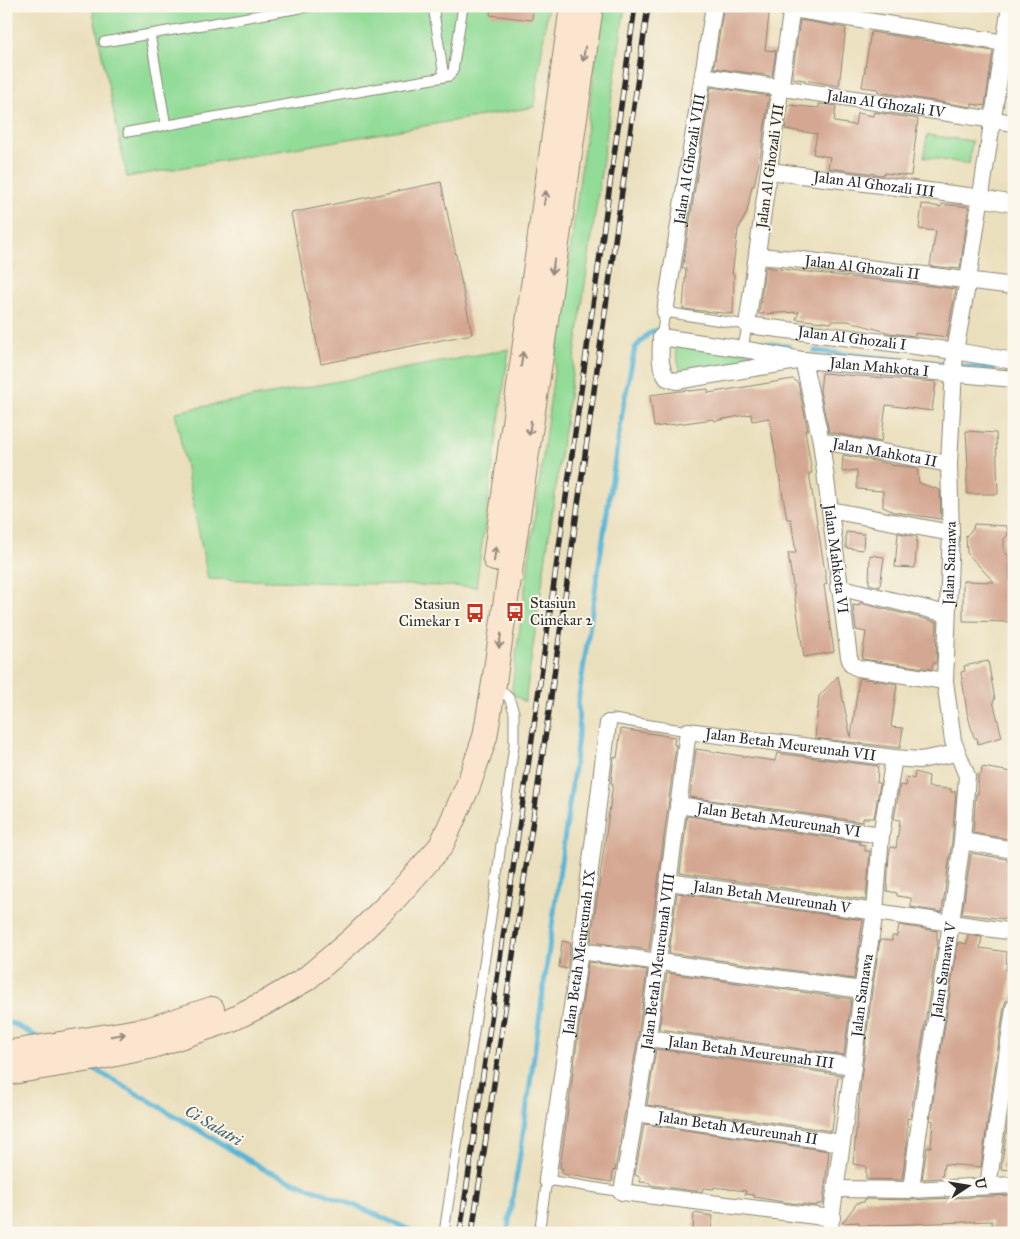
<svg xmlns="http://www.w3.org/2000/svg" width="1020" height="1239" font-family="'IM FELL Great Primer',serif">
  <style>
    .green { fill: #93dc98; stroke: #5f8462 }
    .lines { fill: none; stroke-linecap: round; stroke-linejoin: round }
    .stream { stroke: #58b5d6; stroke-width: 5 }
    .building { fill: #d4a792 }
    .lane-casing { stroke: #8a8574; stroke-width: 11 }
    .street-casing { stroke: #8a8574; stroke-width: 18 }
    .secondary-casing { stroke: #8a8574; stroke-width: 26 }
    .lane { stroke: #fff; stroke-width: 9 }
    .street { stroke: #fff; stroke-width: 16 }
    .secondary { stroke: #fce5cf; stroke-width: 24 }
    .rail-casing { stroke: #2b2b2b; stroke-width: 5.5 }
    .rail { stroke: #fbf7ec; stroke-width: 4; stroke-dasharray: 11; stroke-linecap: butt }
    .oneway { stroke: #94887d }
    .labels { text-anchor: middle; stroke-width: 4; stroke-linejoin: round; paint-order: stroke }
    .street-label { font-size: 15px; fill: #2b2b2b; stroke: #fbf7ec }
    .poi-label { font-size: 15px; fill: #2b2b2b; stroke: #fbf7ec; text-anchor: start }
    .water-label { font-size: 16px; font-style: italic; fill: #3b5b67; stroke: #fbf7ec }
  </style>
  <rect width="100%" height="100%" fill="#fbf7ec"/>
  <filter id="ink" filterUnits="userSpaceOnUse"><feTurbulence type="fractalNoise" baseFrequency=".02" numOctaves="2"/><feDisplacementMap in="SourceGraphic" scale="10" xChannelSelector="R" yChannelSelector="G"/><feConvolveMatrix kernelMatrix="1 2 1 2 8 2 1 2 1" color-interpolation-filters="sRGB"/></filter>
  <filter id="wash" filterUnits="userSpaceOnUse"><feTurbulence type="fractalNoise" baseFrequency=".0096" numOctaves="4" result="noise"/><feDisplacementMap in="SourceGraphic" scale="20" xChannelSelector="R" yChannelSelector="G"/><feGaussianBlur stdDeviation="1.12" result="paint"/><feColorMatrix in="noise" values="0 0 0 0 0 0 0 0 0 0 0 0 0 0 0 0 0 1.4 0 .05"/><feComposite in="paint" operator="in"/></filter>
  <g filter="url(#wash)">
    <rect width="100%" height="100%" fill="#eadfbc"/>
    <!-- green -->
    <path class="green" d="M92,6H548L534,107L127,177Z
      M603,6H625L525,702L513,694L512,687Z
      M927,135L972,141L969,164L924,157Z
      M673,339L779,358L681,374Z
      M509,349L476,587L208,579L175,412Z"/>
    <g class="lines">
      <!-- stream -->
      <path class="stream" d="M755,342L789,346
        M815,351L994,369
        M6,1022L14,1024L39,1038
        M90,1067L150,1101L267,1171L359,1207L417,1233
        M507,1233L521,1149L575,762L579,728L578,703L623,407L635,348L648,334L657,330
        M905,1233L998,1229"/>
    </g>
    <g id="blocks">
      <!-- building -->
      <path class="building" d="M491,6H533L532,20L490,15Z
        M724,6H770L765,50L776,51L772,76L714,68Z
        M800,20L846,28L839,86L792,78Z
        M871,32L993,51L985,106L972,104V107L878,92V89L862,87Z
        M711,87L769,96L761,152L754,186H752L747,212L738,230L732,274H734L733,314L683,309L686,268H682L683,264Z
        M819,104L836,106L834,122L855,125L857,113L873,116L874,112L918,119L911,176L884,173L883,175L828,168L830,157L813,154L817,134L785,129L788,105L819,108Z
        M441,182L472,334L321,364L291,213Z
        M922,204L941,207L942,204L969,207L960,269L930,266L936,231L919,229Z
        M765,267L956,289L947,337L915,333V336L890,333L848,321H832L831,323L796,319L799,312L759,314Z
        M822,373L936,382L932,411L886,405L881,442L829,432L820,391Z
        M793,379L798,383L808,430H805L812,473H809L827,584L824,585L834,652L804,657L788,553H796L791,519H787L769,418L752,421L751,414L714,421V419L654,427L650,395L688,390V391L708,389V393Z
        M966,431L996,433L998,494H967V467H968Z
        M843,455L890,464V465L917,468L919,483L940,490L941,519L894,512L883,507V491L857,489V470L842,472Z
        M974,524L1007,526L1008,535L1004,539V552L1009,556L1010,586H1013L1014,622L963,621V581L994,582L967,553L966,536L973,529Z
        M846,532L864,534L863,550L846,548Z
        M898,533L917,537L915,568L895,567Z
        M870,555L884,557L880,587L869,584Z
        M860,603L937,622L936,663H933L932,669L862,659L866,632L856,630L853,607V605L859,606Z
        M988,661L995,700L993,701L1002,737L978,744L977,738H974L967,712L961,672L965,671L964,666Z
        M838,676L851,738L859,678L897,684L891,727L903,728L900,748L815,738L819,696Z
        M621,729L675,737L674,745H676L649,950L591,942L613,783H611L614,757L617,758Z
        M696,749L775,761L777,753L878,766L877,783H880L874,818H863V822L690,797Z
        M982,767L1012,772L1010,812H1012L1009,839L973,833L976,794H978V774L981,775Z
        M915,772L929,776L928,787L951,789V792H956L952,840L942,912L911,907V898L897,896V893L887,891L889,855L891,847L896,848L900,820L894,819L900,785L906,786L907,777L914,779Z
        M687,816L860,842L859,844L865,845V851H870L866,900L680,873Z
        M971,853L1007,859V861L1011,862L1010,875H1014V920L962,914Z
        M677,893L863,920L854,979L669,953Z
        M899,925L937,931V940H938L910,1119L907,1118V1144L902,1180L866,1179V1166L853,1164L861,1080L872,991L880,940L892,941V936H897Z
        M968,935L982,937L980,948L1007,952L1006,970L1011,971L1008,998H1014L1006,1001L1004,1007L981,1167L944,1164L942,1178L922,1179L927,1147H931L933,1121L930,1120L958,942L967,944Z
        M562,941L571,943L567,969L559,967Z
        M588,962L647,970L638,1037L615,1171L613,1170L612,1182L562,1174L563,1169L560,1168Z
        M667,973L851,999L844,1055L659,1029Z
        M656,1049L842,1075L841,1078L838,1077L832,1131L647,1105Z
        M1014,1079V1170L1001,1169Z
        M644,1124L829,1151L823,1204H817V1206L784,1202L754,1197V1195L745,1194L746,1191L714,1187V1189L703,1188L702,1192L650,1185V1183L640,1182V1177L635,1175Z
        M1014,1195V1233H993L992,1221L859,1226V1222L842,1223L857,1203L864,1202L865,1199L911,1200Z
        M694,1213L713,1216L711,1230L693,1229Z"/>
    </g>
  </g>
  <g filter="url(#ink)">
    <use href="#blocks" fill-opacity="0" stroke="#8a8574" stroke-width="1"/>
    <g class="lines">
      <!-- lane casing -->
      <g class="lane-casing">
        <path id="lane" d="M433,6L444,77
          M150,34L166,126
          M104,42L312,6
          M128,132L444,77L449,76L453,71L463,6
          M661,337L665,312L747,325L743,349
          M608,723L613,719L688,731
          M444,1233L495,890L514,745V712L509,698L496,685
          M539,1233L547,1180L622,1192"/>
      </g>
      <!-- street casing -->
      <g class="street-casing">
        <g id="street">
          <path id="s1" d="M792,6L747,325L955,351L1014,361"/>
          <path d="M792,9L1005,43"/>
          <path id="s2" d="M703,76L1014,123"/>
          <path id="s3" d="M769,171L968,196L1014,204"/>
          <path id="s4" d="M757,256L794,259L1014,286"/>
          <path id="s5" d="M665,312L714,6"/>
          <path id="s6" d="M803,360L676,381L667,378C658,366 661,352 661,337L743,349L803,360L1014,379"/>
          <path id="s7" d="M803,360L821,441L849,657L852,665L858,668L945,681"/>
          <path id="s8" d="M821,441L949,464"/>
          <path d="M830,510L951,533"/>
          <path d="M838,587L947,614"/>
          <path id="s9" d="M678,805L881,835"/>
          <path d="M962,841L1014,850"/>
          <path id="s10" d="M669,882L1014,932"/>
          <path d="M580,951L862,990"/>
          <path id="s11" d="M648,1038L853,1066"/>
          <path id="s12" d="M635,1113L842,1143"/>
          <path id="s13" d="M547,1180L580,951L608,723"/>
          <path d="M988,1186L1014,1008"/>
          <path d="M836,1189L911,1190L1014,1185"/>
          <path id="s14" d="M911,1190L918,1135L951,923L962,841L967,776L953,741L945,681L951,533L949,464L955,351L968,280L1010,6"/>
          <path id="s15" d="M832,1218L622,1192L648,1038L688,731L894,758L920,760L957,753"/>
          <path id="s16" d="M829,1233L853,1066L862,990L875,912L881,835L894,758"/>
        </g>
      </g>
      <!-- secondary casing -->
      <g class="secondary-casing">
        <path id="secondary" d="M495,559L572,6
          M6,1053L150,1029L212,1009
          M6,1073L97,1058L153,1046L230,1020L267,1002L306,979L351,941L396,897L441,846L468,786L485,737L494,683L591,6"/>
      </g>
      <!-- lane -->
      <use href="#lane" class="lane"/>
      <!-- street -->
      <use href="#street" class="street"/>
      <!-- secondary -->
      <use href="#secondary" class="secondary"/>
      <!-- rail casing -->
      <g class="rail-casing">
        <path id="rail" d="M460,1233L535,718L635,6
          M472,1233L548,718L648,6"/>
      </g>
      <!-- rail -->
      <use href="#rail" class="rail"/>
    </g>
    <!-- one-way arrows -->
    <defs><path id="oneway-shaft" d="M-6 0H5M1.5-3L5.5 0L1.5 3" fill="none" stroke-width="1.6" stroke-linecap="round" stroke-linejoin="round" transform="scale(1.25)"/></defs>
    <g class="oneway">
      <use href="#oneway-shaft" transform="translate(584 54) rotate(98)"/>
      <use href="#oneway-shaft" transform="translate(545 198) rotate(-82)"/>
      <use href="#oneway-shaft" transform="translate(553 267) rotate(98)"/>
      <use href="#oneway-shaft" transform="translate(522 359) rotate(-82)"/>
      <use href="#oneway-shaft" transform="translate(530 428) rotate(98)"/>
      <use href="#oneway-shaft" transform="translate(495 554) rotate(-82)"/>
      <use href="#oneway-shaft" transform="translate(500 641) rotate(98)"/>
      <use href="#oneway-shaft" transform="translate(118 1035) rotate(-10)"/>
    </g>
  </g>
  <!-- icons -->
  <defs>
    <g id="bus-bare" transform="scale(1.5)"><path d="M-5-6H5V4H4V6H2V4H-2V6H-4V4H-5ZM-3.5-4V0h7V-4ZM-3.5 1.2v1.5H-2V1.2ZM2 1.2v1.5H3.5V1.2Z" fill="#c8321e" stroke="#fbf7ec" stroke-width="2.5" paint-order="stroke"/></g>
  </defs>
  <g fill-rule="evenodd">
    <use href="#bus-bare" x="515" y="612"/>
    <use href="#bus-bare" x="475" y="613"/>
  </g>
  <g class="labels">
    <!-- street labels -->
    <g class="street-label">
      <text dy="5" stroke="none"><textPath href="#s2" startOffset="185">Jalan Al Ghozali IV</textPath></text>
      <text dy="5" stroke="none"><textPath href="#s5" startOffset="155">Jalan Al Ghozali VIII</textPath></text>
      <text transform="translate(770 166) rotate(-82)" y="5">Jalan Al Ghozali VII</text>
      <text dy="5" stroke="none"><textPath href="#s3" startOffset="106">Jalan Al Ghozali III</textPath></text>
      <text dy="5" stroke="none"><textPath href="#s4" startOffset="106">Jalan Al Ghozali II</textPath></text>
      <text dy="5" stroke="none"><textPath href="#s1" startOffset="428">Jalan Al Ghozali I</textPath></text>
      <text dy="5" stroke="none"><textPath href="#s6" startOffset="401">Jalan Mahkota I</textPath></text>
      <text dy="5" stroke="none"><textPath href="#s8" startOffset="65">Jalan Mahkota II</textPath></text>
      <text dy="5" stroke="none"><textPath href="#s7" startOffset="202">Jalan Mahkota VI</textPath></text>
      <text dy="5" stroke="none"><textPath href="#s14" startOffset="634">Jalan Samawa</textPath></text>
      <text dy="5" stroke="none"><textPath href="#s15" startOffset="781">Jalan Betah Meureunah VII</textPath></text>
      <text dy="5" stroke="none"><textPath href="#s9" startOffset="102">Jalan Betah Meureunah VI</textPath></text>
      <text dy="5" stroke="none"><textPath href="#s10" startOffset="104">Jalan Betah Meureunah V</textPath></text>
      <text dy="5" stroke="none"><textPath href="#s13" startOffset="230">Jalan Betah Meureunah IX</textPath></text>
      <text dy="5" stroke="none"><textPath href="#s15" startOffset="445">Jalan Betah Meureunah VIII</textPath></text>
      <text dy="5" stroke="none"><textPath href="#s14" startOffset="222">Jalan Samawa V</textPath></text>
      <text dy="5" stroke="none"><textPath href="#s16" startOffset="240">Jalan Samawa</textPath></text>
      <text dy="5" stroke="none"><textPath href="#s11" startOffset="104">Jalan Betah Meureunah III</textPath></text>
      <text dy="5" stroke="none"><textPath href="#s12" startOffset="104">Jalan Betah Meureunah II</textPath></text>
    </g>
    <!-- poi labels -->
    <g class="poi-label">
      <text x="530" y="608">Stasiun<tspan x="530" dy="17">Cimekar 2</tspan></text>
      <text x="460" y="609" text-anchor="end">Stasiun<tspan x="460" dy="17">Cimekar 1</tspan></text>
    </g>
    <!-- water labels -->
    <g class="water-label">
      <text transform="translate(214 1125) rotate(31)" y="6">Ci Salatri</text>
    </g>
  </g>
  <!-- margin -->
  <rect width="1020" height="1239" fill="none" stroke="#fbf7ec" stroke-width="25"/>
  <!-- north arrow -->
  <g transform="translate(968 1186) rotate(78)" stroke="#fbf7ec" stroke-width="4" paint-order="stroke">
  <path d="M0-4L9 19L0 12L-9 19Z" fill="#2b2b2b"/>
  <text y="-8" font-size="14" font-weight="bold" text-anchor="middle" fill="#2b2b2b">U</text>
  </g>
</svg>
